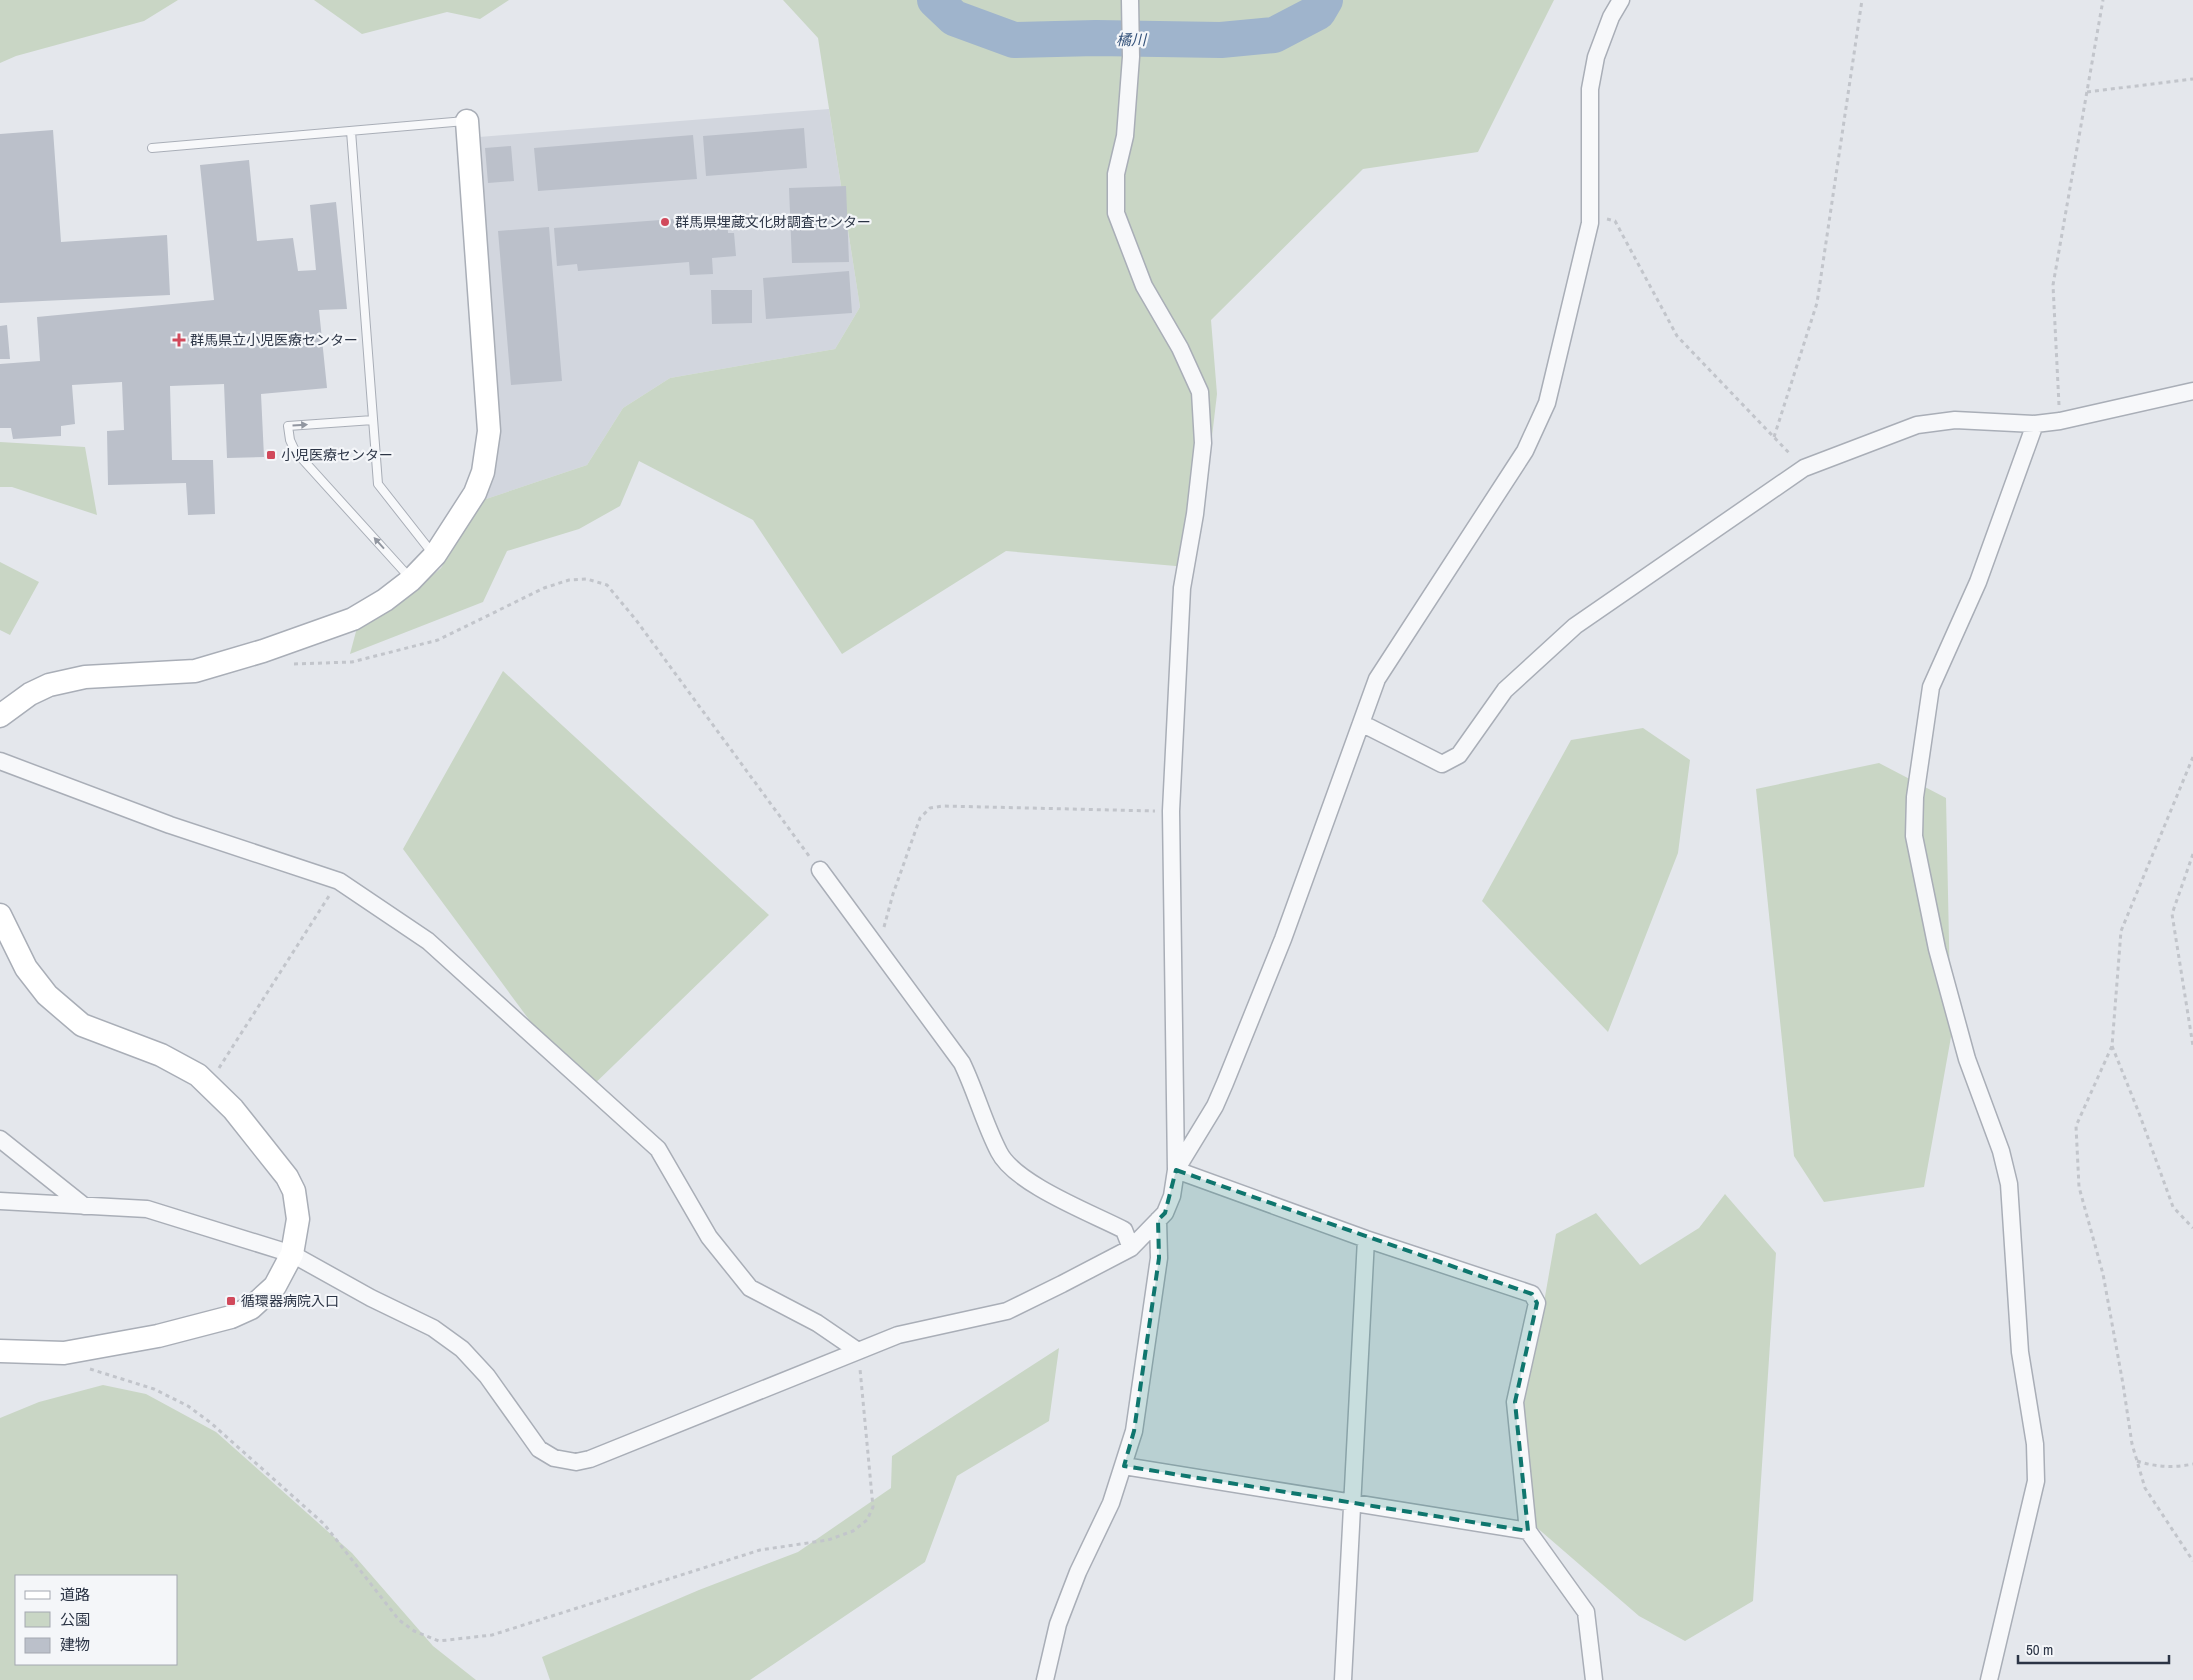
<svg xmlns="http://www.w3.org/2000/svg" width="2193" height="1680" font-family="'Archivo Narrow','Noto Sans JP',sans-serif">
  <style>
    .built { fill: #d2d6de }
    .green { fill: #c9d6c5; fill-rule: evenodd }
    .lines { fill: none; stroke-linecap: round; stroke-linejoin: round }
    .river { stroke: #9fb4cc; stroke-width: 36 }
    .building { fill: #bbc0ca }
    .lane-casing { stroke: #a9aeb7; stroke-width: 10 }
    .street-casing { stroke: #a9aeb7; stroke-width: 19 }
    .secondary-casing { stroke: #a9aeb7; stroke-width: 25 }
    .path { stroke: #c2c5cb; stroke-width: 3; stroke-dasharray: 4 4; stroke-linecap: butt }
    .lane { stroke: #f7f8fa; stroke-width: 8 }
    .street { stroke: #f7f8fa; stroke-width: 16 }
    .secondary { stroke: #fff; stroke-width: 22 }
    .oneway { fill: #9196a0 }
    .marked { fill: #0f766e; fill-opacity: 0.2; stroke: #0f766e; stroke-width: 4; stroke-dasharray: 10 6; stroke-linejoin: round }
    .poi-dot { fill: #d1495b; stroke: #f4f6f9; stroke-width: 2 }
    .labels { text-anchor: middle; stroke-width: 4.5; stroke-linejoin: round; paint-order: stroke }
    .poi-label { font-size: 14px; fill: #2b3445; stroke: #f4f6f9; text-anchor: start }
    .water-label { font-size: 15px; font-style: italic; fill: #34527a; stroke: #f4f6f9 }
  </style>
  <rect width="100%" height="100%" fill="#e4e7ec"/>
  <!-- built -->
  <path class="built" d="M829,109L860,307L835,349L670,378L623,408L587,465L483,500L479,137Z"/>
  <!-- green -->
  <path class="green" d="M0,0H178L144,21L16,56L0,63Z
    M314,0H509L480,19L447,12L362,34Z
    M783,0H1554L1478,152L1363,169L1211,320L1217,394L1205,496L1187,567L1006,551L842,654L753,520L639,461L620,506L579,529L507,551L483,602L350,654L358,624L406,598L441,568L483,500L587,465L623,408L670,378L835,349L860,307L818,38Z
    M0,442L85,447L97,515L12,487H0Z
    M0,562L39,582L10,635L0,630Z
    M503,671L769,915L584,1094L403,849Z
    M1643,728L1690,760L1678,853L1608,1032L1482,901L1571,740Z
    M1879,763L1946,798L1951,1037L1924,1187L1824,1202L1794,1156L1756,789Z
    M1725,1194L1776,1253L1753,1601L1685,1641L1639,1616L1535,1526L1521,1405L1540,1325L1556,1234L1596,1213L1640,1265L1699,1228Z
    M1059,1348L1049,1421L957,1476L925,1562L750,1680H550L542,1657L699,1590L798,1552L891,1488L892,1456Z
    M103,1385L146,1394L216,1432L352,1553L433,1646L476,1680H0V1418L39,1402ZM16,1576H176V1664H16Z"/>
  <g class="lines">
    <!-- river -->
    <path class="river" d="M935,0L954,18L1014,40L1096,38L1221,40L1274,35L1318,12L1325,0"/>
  </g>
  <!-- building -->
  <path class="building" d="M804,128L807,168L706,176L703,136Z
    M53,130L61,242L167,235L170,295L0,303V134Z
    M693,135L697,179L538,191L534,148Z
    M511,146L514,181L488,183L485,148Z
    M249,160L257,241L293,238L298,271L316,270L310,205L336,202L347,309L319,310L327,388L261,394L264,457L227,458L224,384L170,386L172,460H213L215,514L188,515L186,483L108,485L107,431L124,430L122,382L72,385L75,424L61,426V436L13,439L11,428H0V364L40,361L37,317L214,300L200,165Z
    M846,186L849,262L792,263L789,188Z
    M727,215L728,233H734L736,256L712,258L713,274L690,275L689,262L578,271L577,264L557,266L554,228Z
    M549,227L562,381L511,385L498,231Z
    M849,271L852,313L766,319L763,278Z
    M711,290H752V323L712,324Z
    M7,325L10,359H0V326Z"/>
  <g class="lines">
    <!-- lane casing -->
    <g class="lane-casing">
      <path id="lane" d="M351,131L378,484L433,554
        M152,148L465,121
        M373,420L288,426L290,440L295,451L410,578"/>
    </g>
    <!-- street casing -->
    <g class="street-casing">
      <path id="street" d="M1361,723L1442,764L1459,755L1505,690L1575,626L1804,468L1917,425L1955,420L2035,424L2060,421L2193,391
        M0,761L170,825L339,881L428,941L658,1149L709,1237L750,1288L817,1323L858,1351
        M820,870L962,1063C976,1092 984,1123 999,1152C1015,1184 1091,1213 1124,1230L1131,1248
        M0,1139L84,1206
        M1176,1170L1215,1106L1225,1083L1283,939L1377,679L1525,451L1547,403L1590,223V89L1596,57L1611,17L1621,0
        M1176,1170L1366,1239L1532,1294L1537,1303L1515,1402L1528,1531L1586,1612L1594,1680
        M0,1201L147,1209L292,1254L371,1298L433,1328L462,1349L487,1376L539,1449L554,1458L576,1462L590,1459L898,1335L1007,1311L1062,1284L1131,1248L1165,1213L1172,1196L1176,1170L1171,811L1182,588L1195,514L1203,443L1200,392L1180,348L1144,286L1116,213V174L1125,136L1131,57L1130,0
        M1124,1466L1528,1531
        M1045,1680L1058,1624L1078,1572L1111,1503L1134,1431L1159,1258L1158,1220
        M1343,1680L1366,1239
        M1989,1680L2036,1481L2035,1444L2020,1352L2009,1184L2001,1151L1967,1059L1937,949L1914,836L1915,797L1931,687L1978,582L2035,424"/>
    </g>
    <!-- secondary casing -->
    <g class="secondary-casing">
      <path id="secondary" d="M0,716L30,694L49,685L85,677L195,671L263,651L353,619L385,600L411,580L435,555L475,493L483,472L489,431L467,121
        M0,915L26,968L47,995L82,1025L161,1055L198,1075L233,1109L287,1177L294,1191L298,1219L292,1254L275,1286L251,1308L231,1317L158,1336L64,1353L0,1351"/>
    </g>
    <!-- path -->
    <path class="path" d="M2087,92L2193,79
      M1607,219L1615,221L1677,336L1791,455
      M2059,405L2053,285L2103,0
      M1774,437L1817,303L1862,0
      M294,664L352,662L438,640L544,588L569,580L587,579L607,585L636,620L809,856
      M2193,757L2121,931L2112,1046L2076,1126L2079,1187L2103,1274L2123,1384L2132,1444L2145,1488L2193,1561
      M2193,854L2172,914L2193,1046
      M884,927L893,894L920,818L930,808L943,806L1155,811
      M2112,1046L2139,1113L2173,1207L2193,1228
      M219,1068L329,896
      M90,1369L154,1389L188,1406L211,1423L324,1524L399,1620L414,1631L439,1641L492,1635L760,1550L828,1540L853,1531L867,1520L873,1507L860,1369
      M2137,1461C2155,1467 2174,1468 2193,1464"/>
    <!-- lane -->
    <use href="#lane" class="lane"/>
    <!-- street -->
    <use href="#street" class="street"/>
    <!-- secondary -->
    <use href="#secondary" class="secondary"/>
  </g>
  <!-- one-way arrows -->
  <defs><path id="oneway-solid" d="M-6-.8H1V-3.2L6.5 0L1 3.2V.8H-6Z" transform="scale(1.25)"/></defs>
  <g class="oneway">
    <use href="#oneway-solid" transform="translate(300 425) rotate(-4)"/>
    <use href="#oneway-solid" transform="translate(379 543) rotate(-132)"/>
  </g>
  <!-- marked area -->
  <path class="marked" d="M1176,1170L1532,1294L1537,1303L1515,1402L1528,1531L1124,1466L1134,1431L1159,1258L1158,1220L1165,1213Z"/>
  <!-- markers -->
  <g class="poi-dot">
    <circle cx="665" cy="222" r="5"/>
    <path d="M176.5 332.5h5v5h5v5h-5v5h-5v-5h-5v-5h5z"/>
    <rect x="266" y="450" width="10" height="10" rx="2.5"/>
    <rect x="226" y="1296" width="10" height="10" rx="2.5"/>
  </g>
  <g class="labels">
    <!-- poi labels -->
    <g class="poi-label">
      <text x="675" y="227">群馬県埋蔵文化財調査センター</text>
      <text x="190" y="345">群馬県立小児医療センター</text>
      <text x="281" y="460">小児医療センター</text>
      <text x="241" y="1306">循環器病院入口</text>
    </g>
    <!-- water labels -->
    <g class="water-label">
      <text x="1131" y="45">橘川</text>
    </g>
  </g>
  <!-- legend -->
  <rect x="15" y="1575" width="162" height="90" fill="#f4f6f9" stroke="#a4a8b1"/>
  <rect x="25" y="1591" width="25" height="8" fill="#ffffff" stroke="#a4a8b1"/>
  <text x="60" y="1600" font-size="15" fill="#2b3445">道路</text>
  <rect x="25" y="1612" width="25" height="15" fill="#c9d6c5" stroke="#a4a8b1"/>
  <text x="60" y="1625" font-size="15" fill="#2b3445">公園</text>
  <rect x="25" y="1638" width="25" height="15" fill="#bbc0ca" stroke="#a4a8b1"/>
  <text x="60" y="1650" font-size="15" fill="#2b3445">建物</text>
  <!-- scale -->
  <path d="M2018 1655v8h151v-8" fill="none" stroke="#2b3445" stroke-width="2.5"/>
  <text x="2026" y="1655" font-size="15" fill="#2b3445" stroke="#f4f6f9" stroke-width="4" paint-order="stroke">50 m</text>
</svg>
